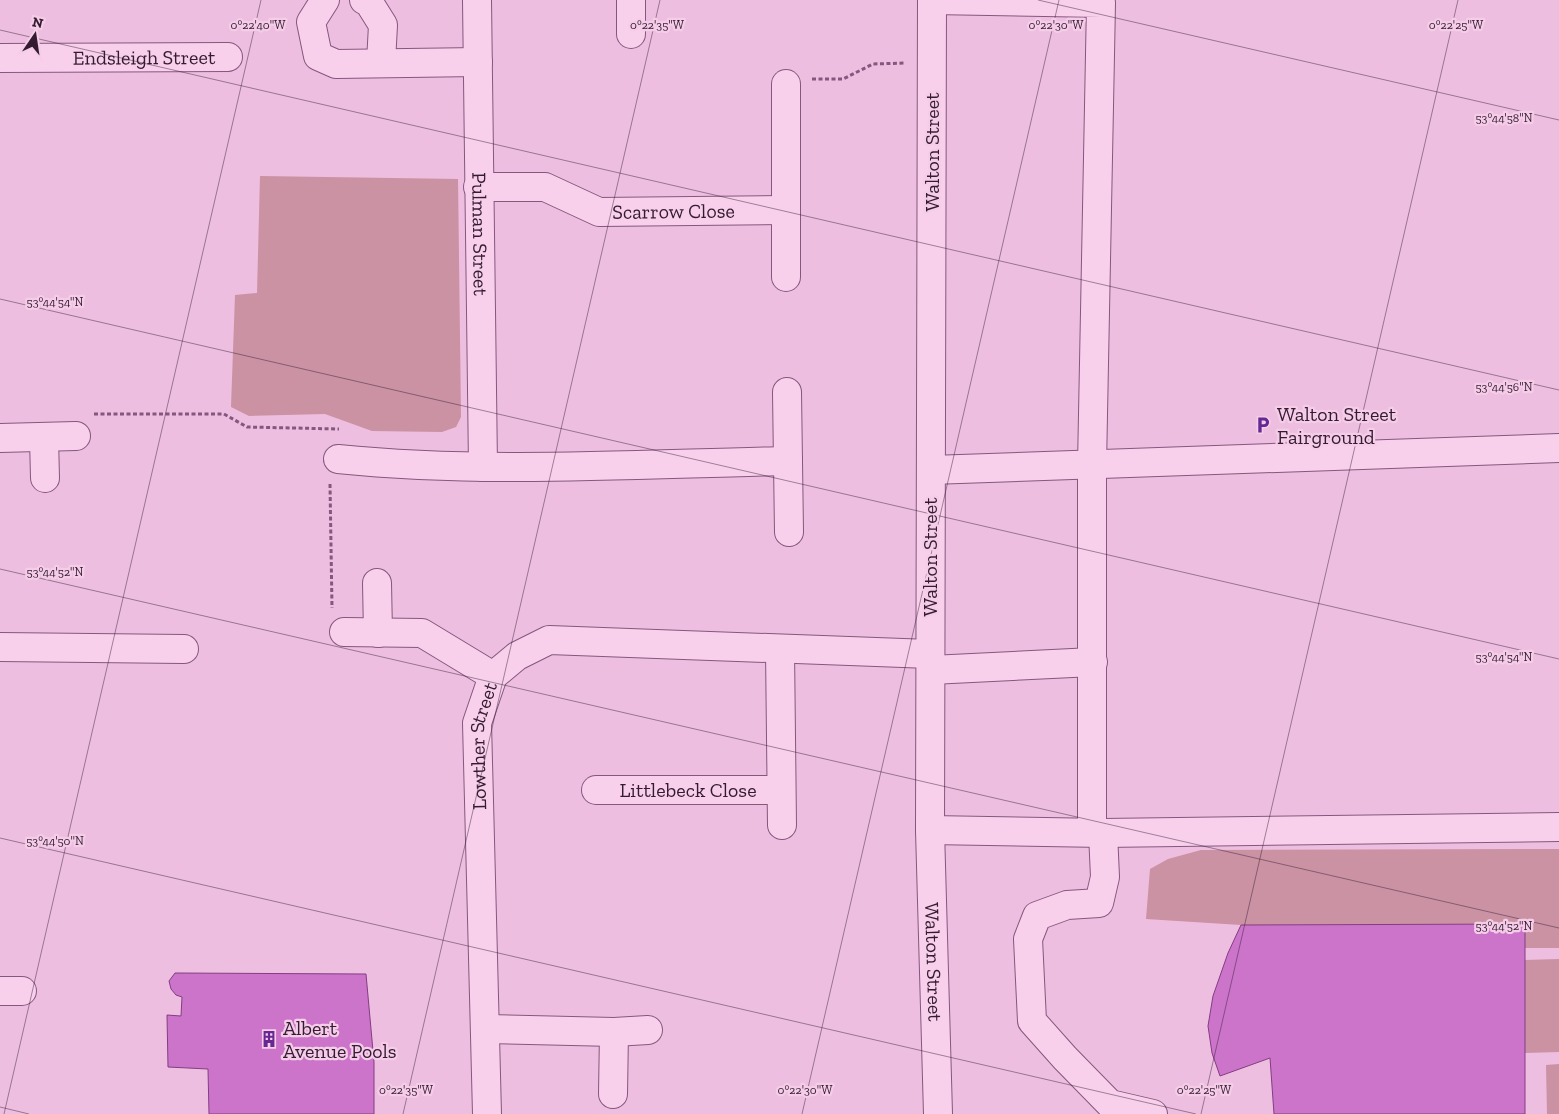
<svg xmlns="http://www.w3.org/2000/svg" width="1559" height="1114" font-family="'Zilla Slab',serif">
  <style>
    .green { fill: #ca92a2 }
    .building { fill: #cb74ca; stroke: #833d83 }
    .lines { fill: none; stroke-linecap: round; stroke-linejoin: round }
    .minor-casing { stroke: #85577f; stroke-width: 30 }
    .path { stroke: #85577f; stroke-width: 3; stroke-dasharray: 4 2.5; stroke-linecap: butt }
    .minor { stroke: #f8d0ec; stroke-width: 28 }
    .ticks { fill: none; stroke: #341b32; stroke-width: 1; stroke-opacity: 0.45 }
    .labels { text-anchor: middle; stroke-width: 4.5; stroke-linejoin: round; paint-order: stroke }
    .street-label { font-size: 20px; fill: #341b32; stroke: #f5cde8 }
    .poi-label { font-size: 20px; fill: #341b32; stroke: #f5cde8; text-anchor: start }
    .ticks-label { font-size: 12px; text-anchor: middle; fill: #341b32; stroke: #f5cde8; stroke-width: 4.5; stroke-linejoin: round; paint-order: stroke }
  </style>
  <rect width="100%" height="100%" fill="#edbedf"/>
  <!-- green -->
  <path class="green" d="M260,176L458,179L461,417L456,427L442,432L372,431L325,414L249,416L231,407L235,295L257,293Z
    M1559,849V948H1525V924L1241,925L1146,919L1150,869L1168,859L1201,850Z
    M1559,959V1052L1525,1053V960Z
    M1559,1064V1114H1547L1546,1065Z"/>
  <!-- building -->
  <path class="building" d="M1525,924V1114H1274L1270,1058L1220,1076L1212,1053L1208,1026L1213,996L1228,953L1241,925Z
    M175,973L366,974L374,1062V1114H209L208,1069L168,1067L167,1015L181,1016L182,997L176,995L171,989L169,981Z"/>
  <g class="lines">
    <!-- minor casing -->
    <g class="minor-casing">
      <g id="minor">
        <path d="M325,0L311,22L318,56L336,64L478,62"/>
        <path d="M364,0L368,1L383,25L381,62"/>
        <path id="s1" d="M477,0L483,467"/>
        <path id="s2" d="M932,0L930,830L938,1114"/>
        <path d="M932,0L1101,3L1092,466V832"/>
        <path d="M631,34V0"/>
        <path id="s3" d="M0,58L228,57"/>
        <path id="s4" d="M478,187H545L599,212L785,210"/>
        <path d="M786,277V84"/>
        <path d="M787,392L789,532"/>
        <path d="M0,438L76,436"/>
        <path d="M44,438L45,478"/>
        <path d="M338,459C487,474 639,464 788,461"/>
        <path d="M931,470L1559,448"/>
        <path d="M377,583L378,633"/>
        <path d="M344,632L422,633L493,676"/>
        <path d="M0,647L184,649"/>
        <path d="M780,649L782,825"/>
        <path d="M931,670L1093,662"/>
        <path id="s5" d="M596,790H781"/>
        <path d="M930,830L1103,833L1559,827"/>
        <path d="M1103,833L1105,877L1099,903L1067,905L1037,916L1028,939L1032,1021L1065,1058L1110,1104L1153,1114"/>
        <path d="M0,991H22"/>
        <path d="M486,1029L614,1032L648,1030"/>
        <path d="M613,1094L614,1032"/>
        <path id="s6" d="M487,1114L477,723L493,676L517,656L549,640L930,654"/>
      </g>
    </g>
    <!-- path -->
    <path class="path" d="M812,79H843L873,64L905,63
      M94,414H224L247,427L339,429
      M330,484L332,608"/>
    <!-- minor -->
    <use href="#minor" class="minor"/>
  </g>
  <!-- ticks -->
  <path class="ticks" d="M1038,0L1559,120M0,30L1559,390M0,299L1559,659M0,569L1559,928M0,838L1196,1114M0,1107L29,1114M4,1114L261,0M403,1114L660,0M802,1114L1059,0M1201,1114L1458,0"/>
  <!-- icons -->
  <defs>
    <g id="parking-bare" transform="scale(1.35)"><path d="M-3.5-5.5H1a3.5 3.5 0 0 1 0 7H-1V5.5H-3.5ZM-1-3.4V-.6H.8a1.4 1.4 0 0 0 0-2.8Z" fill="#672893" stroke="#f5cde8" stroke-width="2.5" paint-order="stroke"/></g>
    <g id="building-bare" transform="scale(1.35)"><path d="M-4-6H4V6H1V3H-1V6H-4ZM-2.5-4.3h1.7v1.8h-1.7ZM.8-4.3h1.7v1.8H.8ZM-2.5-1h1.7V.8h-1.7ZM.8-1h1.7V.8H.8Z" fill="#672893" stroke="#f5cde8" stroke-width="2.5" paint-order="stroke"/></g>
  </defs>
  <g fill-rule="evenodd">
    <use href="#parking-bare" x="1263" y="425"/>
    <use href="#building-bare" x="269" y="1039"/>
  </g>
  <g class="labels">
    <!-- street labels -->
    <g class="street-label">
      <text dy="7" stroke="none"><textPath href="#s3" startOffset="144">Endsleigh Street</textPath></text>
      <text transform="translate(932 152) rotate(-90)" y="7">Walton Street</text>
      <text dy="7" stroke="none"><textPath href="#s4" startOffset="201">Scarrow Close</textPath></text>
      <text dy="7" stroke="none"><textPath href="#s1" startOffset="234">Pulman Street</textPath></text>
      <text transform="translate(930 557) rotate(-90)" y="7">Walton Street</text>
      <text dy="7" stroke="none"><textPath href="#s6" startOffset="369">Lowther Street</textPath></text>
      <text dy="7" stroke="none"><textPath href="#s5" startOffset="92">Littlebeck Close</textPath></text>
      <text dy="7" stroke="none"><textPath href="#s2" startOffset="962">Walton Street</textPath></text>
    </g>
    <!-- poi labels -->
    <g class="poi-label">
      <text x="1277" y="421">Walton Street<tspan x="1277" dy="23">Fairground</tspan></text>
      <text x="283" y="1035">Albert<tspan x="283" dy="23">Avenue Pools</tspan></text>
    </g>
  </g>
  <g class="ticks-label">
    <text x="258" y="29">0°22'40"W</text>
    <text x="657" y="29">0°22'35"W</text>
    <text x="1056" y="29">0°22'30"W</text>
    <text x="1456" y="29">0°22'25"W</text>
    <text x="1504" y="122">53°44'58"N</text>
    <text x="55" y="306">53°44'54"N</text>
    <text x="1504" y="391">53°44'56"N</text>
    <text x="55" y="576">53°44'52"N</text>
    <text x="1504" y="661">53°44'54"N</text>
    <text x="55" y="845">53°44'50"N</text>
    <text x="1504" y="930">53°44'52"N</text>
    <text x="406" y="1094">0°22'35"W</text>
    <text x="805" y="1094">0°22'30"W</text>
    <text x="1204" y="1094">0°22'25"W</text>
  </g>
  <!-- north arrow -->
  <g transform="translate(35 35) rotate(13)" stroke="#f5cde8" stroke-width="4" paint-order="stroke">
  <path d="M0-4L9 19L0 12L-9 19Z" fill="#341b32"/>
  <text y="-8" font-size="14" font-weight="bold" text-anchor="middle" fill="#341b32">N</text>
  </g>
</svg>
